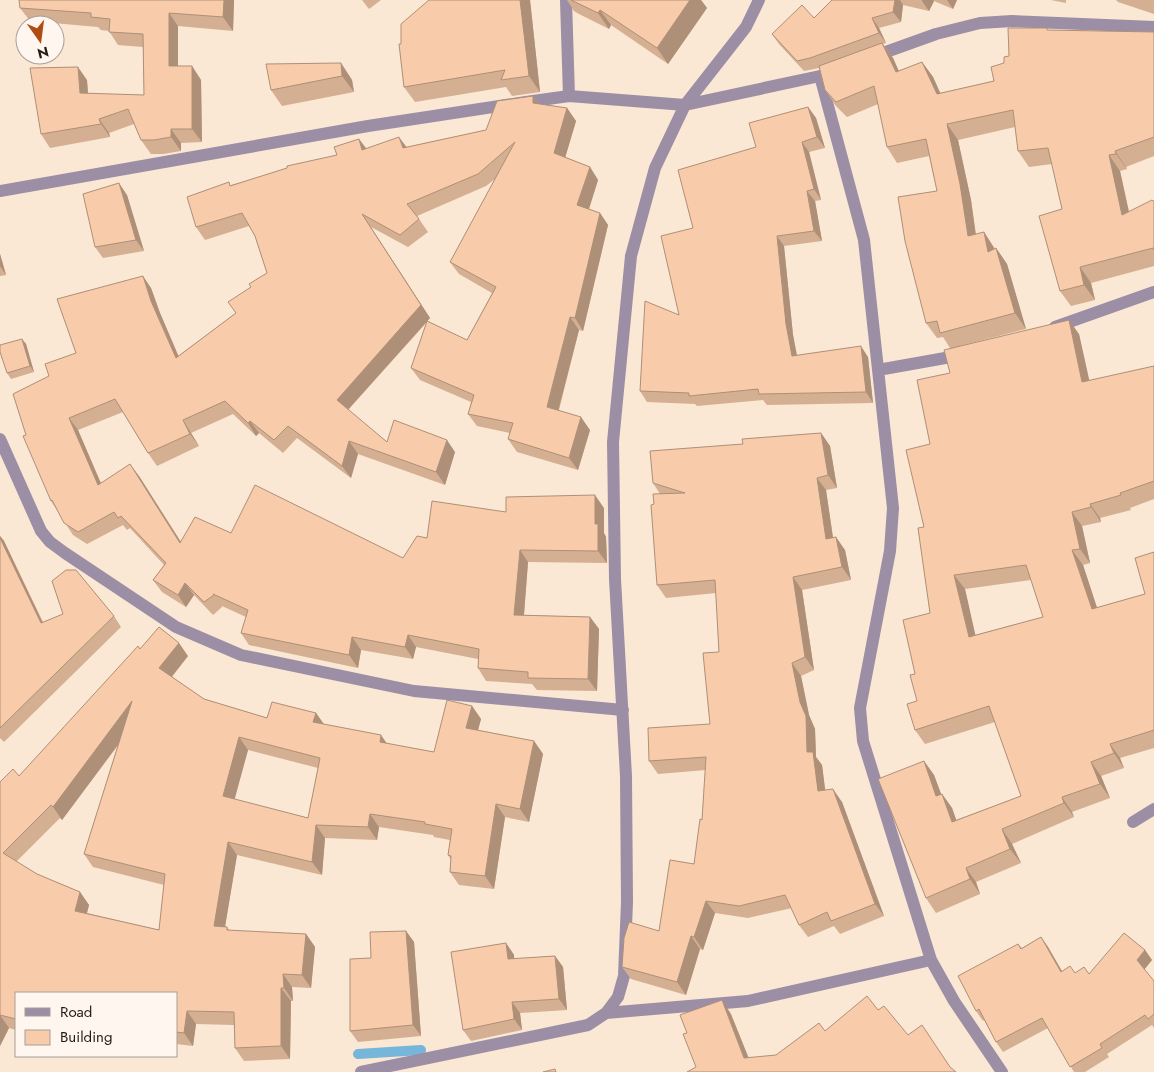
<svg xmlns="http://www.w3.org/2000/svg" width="1154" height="1072" font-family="Jost,sans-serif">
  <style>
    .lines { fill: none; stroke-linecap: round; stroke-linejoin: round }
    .stream { stroke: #75b6da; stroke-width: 10 }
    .street { stroke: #9b8ea5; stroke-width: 12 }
    .wall { fill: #d5af92; fill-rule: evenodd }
    .shaded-wall { fill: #ae8f77 }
    .building { fill: #f8ccaa; stroke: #ae8f77; fill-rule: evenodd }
  </style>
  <rect width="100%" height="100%" fill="#fae7d4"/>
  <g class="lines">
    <!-- stream -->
    <path class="stream" d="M358,1054L421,1050"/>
    <!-- street -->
    <path class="street" d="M566,0L569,96
      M872,57L936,34L980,23L1012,21L1154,27
      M820,76L864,240L893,508L890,551L860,708L863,741L931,960L954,1001L1002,1072
      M0,191L368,126L526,102L569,96L685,105L820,76L837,70
      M1055,327L1154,292
      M878,370L962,355
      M0,439L41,531L50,542L65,553L176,627L241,655L414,691L623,710
      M1133,822L1154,809
      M606,1013L748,1001L931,960
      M361,1072L588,1025L606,1013L618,997L624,976L627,902L626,776L615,579L613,442L631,256L655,168L685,105L746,27L759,0"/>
  </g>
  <!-- wall -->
  <path class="wall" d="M234,0L233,31L178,26V66H192L201,80L202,142L181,143V151L163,154H151L141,140L134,124L109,133L110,137L50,148L41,134L87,80L88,94L144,95L143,47L118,45L109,31L101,30L98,27L30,21L20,8Z
    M362,0H381L369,9Z
    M530,0L540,92L512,96L506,87L415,102L404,87L401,44Z
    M567,0H701L707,8L668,64L611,25L609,29L579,14L574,11Z
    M832,0H957L953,9L934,1L929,11L903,5L901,22L879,28L886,43L883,44L893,58L899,71L922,62L933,77L940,93L994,81L1009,56L1049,30L1154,32V156L1126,167L1127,169L1120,171L1129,212L1154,201V266L1091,283L1095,300L1071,306L1060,291L1062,209L1052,164L1029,167L1018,151L1015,127L958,140L971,200L976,234L984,232L995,249L996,248L1007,264L1026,329L956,347L1079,334L1089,381L1154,366V499L1130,508L1131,510L1100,518L1101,522L1082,526L1090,563L1083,565L1097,608L1145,594L1154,552V748L1120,758L1124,768L1101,776L1110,798L1072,812L1074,817L1012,844L1021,863L976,882L980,894L936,913L926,898L924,761L934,775L941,794H942L952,808L956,820L1021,796L995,722L925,744L915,730L917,701L915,674L930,613L924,527L930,444L950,373V348L943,337L937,338L926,323L937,191L929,156L897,163L887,147L878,104L847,117L836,106L825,90L819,68L804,71L779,44L772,34L814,18ZM1031,580L1043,617L975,635L965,589Z
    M1051,0H1066V3Z
    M1116,0H1154V14L1118,2Z
    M341,63L352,80L354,92L282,106L271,90Z
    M533,96L538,104L567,108L576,121L565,157L590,167L598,180L589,209L600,213L608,225L583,331L579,330L559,410L590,430L578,470L517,452L508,439L510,433L477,426L468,414L471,402L420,380L411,368L427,322L348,410L387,442L455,452L445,485L358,454L351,478L297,438L283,453L259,433L256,436L233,414L191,433L199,446L157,466L148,453L123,412L78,430L101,483L139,476L181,542L231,533L403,558L427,538L506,512L604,508V533L606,537L607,563L528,562L524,615L590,617L599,629L597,691L537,690L532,684L486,681L478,668V659L416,647L413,659L361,650L358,668L249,645L241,633L246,617L222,606V607L213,615L194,595L186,607L162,592L153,580L164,565L130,528L127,530L123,525L87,544L73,535L51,501L26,435L49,376L151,288L160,313L178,356L236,313L251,287L267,273L255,236L249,226L205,240L196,227L231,185L337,155L359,139L366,148L406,147L486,130ZM495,179L450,262L459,274L492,293L467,340L427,321L430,318L371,227L408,247L428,232L417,216L486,186Z
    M808,107L816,118L825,148L809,152L821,200L815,201L822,241L784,246L793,335L797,355L868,357L873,403L767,405L763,400L697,406L695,404L647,402L640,391L679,315L693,228L756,147Z
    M127,195L144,251L103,258L95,247Z
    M0,254L6,275L0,276Z
    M22,339L26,344L34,372L11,379L7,373Z
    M821,433L830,446L837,488L826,490L833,537L845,550L851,580L802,590L814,670L801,676L809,715L815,729L816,757L822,765L825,790L842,802L884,916L840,934L834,926L808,937L799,925L792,908L748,918L715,913L703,950L700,949L686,995L631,979L622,967L659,931L694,864L702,820L706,770L658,774L649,761L710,724L719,652L716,593L666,598L657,585L660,494L653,483L743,444Z
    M0,536L4,541L43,622L114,616L121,627L4,742L0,738Z
    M140,649L188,656L172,677L204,699L267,718L316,713L324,724L387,744L434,752L472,706L481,719L478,730L534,741L543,754L529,822L505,817L494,889L459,885L450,872L451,860L448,855L450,840L434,837L433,835L379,827L377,840L325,838L322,875L237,855L225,926L227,927L230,931L306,934L315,947L311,988L292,987L293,1001H291L290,1059L244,1061L235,1048L234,1025L196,1024L193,1046L176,1044V993H16V1030L9,1028L0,1046V782L19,776ZM118,745L84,854L93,867L164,885L159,930L87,913L89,905L80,892L37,874L16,862L60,818L62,820ZM248,750L318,768L308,818L234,799Z
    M406,931L414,942L421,1036L358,1042L350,1031Z
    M1041,937L1048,947L1062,971L1089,974L1145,950L1152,960L1144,969L1154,981V1028L1152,1025L1107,1054L1109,1057L1085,1072H1074L1048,1028L1003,1052L996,1042L984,1020L983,1021L976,1011L1018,944L1022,948Z
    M506,943L514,955V959L555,956L563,967L567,1010L520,1013L522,1030L471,1041L463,1030Z"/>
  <!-- shaded-wall -->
  <path class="shaded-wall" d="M224,0H234L233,31L223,17Z
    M520,0H530L540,92L529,76Z
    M690,0H701L707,8L668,64L657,48Z
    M895,0H900L903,5L901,22L893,12Z
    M922,0H933L934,1L929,11L922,1Z
    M947,0H957L953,9Z
    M600,10L611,25L609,29L598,13Z
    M169,13L178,26V80L169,66Z
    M872,18L879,28L886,43L879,33Z
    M882,43L893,58L906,88L896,72Z
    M922,62L933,77L948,110L937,94Z
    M341,63L352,80L354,92L342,76Z
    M192,66L201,80L202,142L192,129Z
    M78,67L87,80L89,107L80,93Z
    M533,96L541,108L533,103Z
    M808,107L816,118L825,148L817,137Z
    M567,108L576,121L563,165L554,153Z
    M99,119L109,133L110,137L101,124Z
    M947,124L958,140L971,200L978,252L968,236Z
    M171,129L181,143V151L171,137Z
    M399,137L408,149L403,148Z
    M359,139L368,151L362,150Z
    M802,142L809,152L821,200L814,189Z
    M1115,151L1126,167L1127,169L1116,154Z
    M1109,155L1120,171L1133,231L1122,215Z
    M590,167L598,180L586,218L577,205Z
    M119,183L127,195L144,251L136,240Z
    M807,191L815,201L822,241L814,231Z
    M600,213L608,225L583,331L575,318Z
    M362,214L430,318L345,413L337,400Z
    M984,232L994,248L998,267L988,252Z
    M777,236L784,246L793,335L799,367L792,356L786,324Z
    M996,248L1007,264L1026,329L1015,313Z
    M0,254L6,275L0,266Z
    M1080,267L1091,283L1095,300L1084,285Z
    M143,276L151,288L160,313L185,371L176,358L151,301Z
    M570,317L579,330L556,419L547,407Z
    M1069,320L1079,334L1093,397L1082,382Z
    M22,339L26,344L34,372L30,366Z
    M861,346L868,357L873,403L866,392Z
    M581,417L590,430L578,470L569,458Z
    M69,418L78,430L107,498L98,485Z
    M183,420L199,446L190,434Z
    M250,421L259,433L256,436L248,423Z
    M821,433L830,446L837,488L828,475Z
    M447,440L455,452L445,485L436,472Z
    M349,441L358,454L351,478L342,466Z
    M130,464L139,476L189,555L180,543Z
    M817,478L826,490L835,552L826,539Z
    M595,495L604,508V533L606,537L607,563L598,551L595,524Z
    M1090,504L1100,518L1101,522L1091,507Z
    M1072,512L1082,526L1090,563L1080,549Z
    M0,536L4,541L48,634L41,623L0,538Z
    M836,537L845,550L851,580L842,567Z
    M520,550L528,562L523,627L514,615Z
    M1072,550L1083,565L1102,623L1092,609Z
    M954,575L965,589L979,651L969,637Z
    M793,577L802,590L814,670L805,657Z
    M185,583L194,595L186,607L178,595Z
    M590,617L599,629L597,691L588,679Z
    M408,635L416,647L413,659L405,647Z
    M352,637L361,650L358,668L349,655Z
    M179,643L188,656L168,681L159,668Z
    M792,663L801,676L809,715L815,729L816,757L822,765L827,804L818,791L807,752Z
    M132,701L141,714L62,820L53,807Z
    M472,706L481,719L475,741L466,728Z
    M316,713L325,726L313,722Z
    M381,735L390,748L380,742Z
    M239,737L248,750L232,809L223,796Z
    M534,741L543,754L529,822L520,809Z
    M1110,744L1120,758L1124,768L1114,753Z
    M924,761L934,775L947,810L936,796Z
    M1091,762L1101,776L1110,798L1100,784Z
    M833,789L842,802L884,916L875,904Z
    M942,794L952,808L962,836L952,822Z
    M1062,797L1072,812L1074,817L1064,803Z
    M496,804L505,817L494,889L485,876Z
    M370,814L379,827L377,840L368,827Z
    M316,825L325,838L322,875L312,862Z
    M1002,829L1012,844L1021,863L1010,849Z
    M228,842L237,855L223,939L214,926Z
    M966,868L976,882L980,894L970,879Z
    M80,892L89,905L84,924L75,911Z
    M706,901L715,913L703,950L694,937Z
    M406,931L414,942L421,1036L413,1025Z
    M306,934L315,947L311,988L302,975Z
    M691,936L700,949L686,995L677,982Z
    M1041,937L1048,947L1068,982L1061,972Z
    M506,943L514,955L515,971L508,959Z
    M1145,950L1152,960L1144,970L1137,960Z
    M555,956L563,967L567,1010L559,999Z
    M283,974L292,987L293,1001L284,988Z
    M281,988L291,1001L290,1059L281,1046Z
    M722,1000L731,1014L754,1071L744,1058Z
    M512,1002L520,1013L522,1030L514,1019Z
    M187,1011L196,1024L193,1046L184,1033Z
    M0,1015L9,1028L0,1046Z"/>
  <!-- building -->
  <path class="building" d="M19,0H224L223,17L169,13V66H192V129H171V137L154,140H141L128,109L99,119L101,124L41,134L30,68L78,67L80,93L144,95L143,34L109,32L110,19L91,17V13L20,8Z
    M429,0H520L529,76L501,80L505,70L404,87L399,44H401V24Z
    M571,0H690L657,48L600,10L598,13Z
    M832,0H895L893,12L872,18L879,33L810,58L797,61L772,34L802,5L814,18Z
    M1008,28H1047V30L1154,32V137L1115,151L1116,154L1109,155L1122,215L1152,200L1153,201H1154V250L1153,248L1080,267L1084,285L1060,291L1039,216L1062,209L1048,148L1018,151L1013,110L947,124L960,184L968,236L984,232L988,252L996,248L1015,313L940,333L937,321L926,323L905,241L898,197L937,191L926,139L887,147L874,86L836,102L825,90L819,66L882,43L896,72L922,62L937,94L994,81L991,67L1004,63V57L1009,56Z
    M341,63L342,76L271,90L266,64Z
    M533,96V103L567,108L554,153L590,167L577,205L600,213L575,318L570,317L547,407L581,417L569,458L508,439L513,423L468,414L474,395L411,368L427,321L467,340L496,287L450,262L515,142L478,174L407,204L419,219L400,235L362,214L421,305L337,400L387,442L394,420L447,440L436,472L349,441L342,466L288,426L274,440L250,421L248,423L225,401L183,420L190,434L148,453L115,399L69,418L98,485L130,464L180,543L195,517L231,533L255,485L403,558L417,536L427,538L432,501L506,512V497L595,495V524H598V551L520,550L514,615L590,617L588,679L528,678V672L478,668L479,649L408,635L405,647L352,637L349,655L241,633L248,610L213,594L214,595L204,602L185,583L178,595L153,580L166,563L121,516L118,518L114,512L78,532L64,523L52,500L51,501L23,436L26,435L13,394L49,376L45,364L76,353L57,299L143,276L151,301L176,358L236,313L228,302L251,287L249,284L267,273L255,236L242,213L196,227L187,197L229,182L230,186L287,168V166L337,155L334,147L359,139L362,150L399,137L403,148L486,130L497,101Z
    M808,107L817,137L802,142L814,189L807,191L814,231L777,236L786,324L792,356L861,346L866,392L759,394L758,389L689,396V393L640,391L645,301L679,315L661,236L693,228L678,170L756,147L749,123Z
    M119,183L136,240L95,247L83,194Z
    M1069,320L1082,382L1154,366V481L1120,493L1121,495L1090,504L1091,507L1072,512L1080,549L1072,550L1092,609L1145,594L1135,558L1154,552V730L1110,744L1114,753L1091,762L1100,784L1062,797L1064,803L1002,829L1010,849L966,868L970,879L926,898L878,779L924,761L936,796L942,794L952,822L1021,796L989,706L915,730L907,704L917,701L910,675L915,674L903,620L930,613L918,528L924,527L906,450L930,444L917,380L950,373L944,350ZM1026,565L1043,617L969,637L954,575Z
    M22,339L30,366L7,373L0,352V345Z
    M821,433L828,475L817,478L826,539L836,537L842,567L793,577L805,657L792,663L800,702L806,716L807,752H813L818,791L833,789L875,904L831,921L827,912L799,925L785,895L739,906L706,901L694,937L691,936L677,982L622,967L624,938L629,922L659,931L670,860L694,864L700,819L702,820L706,757L649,761L648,728L710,724L703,653L719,652L715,580L657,585L651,505L654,504L653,494L685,493L653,483L650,451L743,444L742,439Z
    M0,538L41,623L63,614L52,581L66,570H76L114,616L0,728Z
    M159,627L179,643L159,668L204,699L267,718L272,702L316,713L313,722L381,735L380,742L434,752L447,700L472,706L466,728L534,741L520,809L496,804L485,876L450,872L451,856L448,855L452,829L425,824V822L370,814L368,827L316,825L312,862L228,842L214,926L227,927V930L306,934L302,975L283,974L284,988H281V1046L235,1048L234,1012L187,1011L184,1033L176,1032V993H16V1019L0,1015V782L13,769L19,776L138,646L140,649ZM132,701L84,854L165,874L159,930L75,911L80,892L37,874L3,853L51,805L53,807ZM239,737L320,758L308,818L223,796Z
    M406,931L413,1025L350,1031V959L371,958L370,932Z
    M1124,933L1145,950L1137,960L1154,981V1014L1148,1019L1145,1015L1100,1044L1102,1048L1070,1067L1042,1018L996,1042L979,1009L976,1011L958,976L1018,944L1021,949L1041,937L1061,972L1070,966L1075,973L1084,967L1089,974Z
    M506,943L508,959L555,956L559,999L512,1002L514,1019L463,1030L451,952Z
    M867,996L878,1010L884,1006L908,1035L922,1025L950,1067L956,1072H687L696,1067L683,1034L687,1033L680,1015L722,1000L744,1058L776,1055L819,1023L825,1031Z
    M555,1069L556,1072H543Z"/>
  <!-- legend -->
  <rect x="15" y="992" width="162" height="65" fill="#fef6ef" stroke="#a69f98"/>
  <rect x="25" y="1008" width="25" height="8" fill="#9b8ea5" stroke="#a69f98"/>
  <text x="60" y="1017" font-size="15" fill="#231c15">Road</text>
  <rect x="25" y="1030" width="25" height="15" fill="#f8ccaa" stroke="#a69f98"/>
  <text x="60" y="1042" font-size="15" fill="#231c15">Building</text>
  <!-- north arrow -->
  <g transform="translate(40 40) rotate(166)"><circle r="24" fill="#fef6ef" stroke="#a69f98"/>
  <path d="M0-4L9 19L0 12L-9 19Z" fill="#ae4c11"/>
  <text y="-8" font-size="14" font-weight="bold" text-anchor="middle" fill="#231c15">N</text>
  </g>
</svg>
